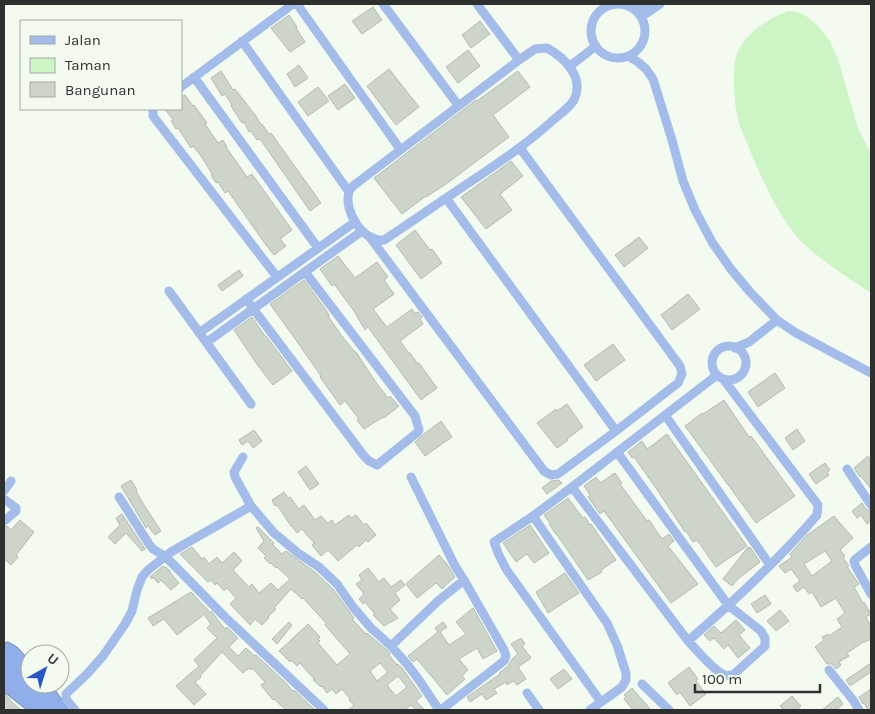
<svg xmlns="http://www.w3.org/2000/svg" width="875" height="714" font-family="Karla,sans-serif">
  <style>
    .green { fill: #ccf4c4 }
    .water { fill: #8faeea; stroke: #7288b1 }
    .building { fill: #cdd5cb; stroke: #b3bbb2; fill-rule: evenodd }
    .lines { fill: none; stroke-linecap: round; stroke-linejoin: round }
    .minor { stroke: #a4bce9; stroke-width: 9 }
  </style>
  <rect width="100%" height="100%" fill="#f3fbf1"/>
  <!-- green -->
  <path class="green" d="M788,11L798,12L806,16L817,25L830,41L838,59L858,128L871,154V293C846,276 819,260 798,238C777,214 761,177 749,148C746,139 741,131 739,123C734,108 731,65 738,51C748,31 767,19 788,11Z"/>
  <!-- water -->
  <path class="water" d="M8,642L17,647L30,661V684H51L69,710H27L4,692V643Z"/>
  <!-- building -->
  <path class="building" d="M373,7L382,20L362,34L352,21Z
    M289,15L297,27L296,28L305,42L290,52L271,28Z
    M480,21L490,34L471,48L462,35Z
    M468,50L480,66L458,83L446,67Z
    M299,65L308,78L295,87L287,74Z
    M389,69L419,107L396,125L367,86Z
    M221,71L233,90L235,89L256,116L261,125L262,124L269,134L271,133L321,203L310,211L260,139L257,140L251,131L249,132L244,122L242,123L231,106L232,105L225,94L222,96L211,78Z
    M518,71L530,87L493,115L509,137L446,184L426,197V196L402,214L374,178L476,100L477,101Z
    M345,84L355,98L338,110L328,96Z
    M318,87L329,101L308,116L298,102Z
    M185,95L193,106L194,105L207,123L205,124L218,143L223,140L227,147H226L247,177L252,174L292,230L280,239L286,246L274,255L266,245L228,191L225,193L218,182L216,183L211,175L212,174L208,167L201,156L193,146L191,148L178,128L176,129L171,121L173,120L165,109H181V97Z
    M511,161L523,176L500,194L512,210L486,229L461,197Z
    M415,230L430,250L432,249L442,263L421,279L396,245Z
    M639,237L648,248L624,267L615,255Z
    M338,256L355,278L377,262L388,277L384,280L394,294L373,309L387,327L412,309L415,313L418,312L422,317L420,319L423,324L400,341L409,353H410L418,364L419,363L437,388L421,400L368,327L365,330L354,311L334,284L332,286L320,269Z
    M239,270L243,276L222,291L218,285Z
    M304,280L326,310L329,315L328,316L341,335L355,352H356L375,381L388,398L390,396L399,406L384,418L383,417L364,429L357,420L359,419L345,401L340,405L320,377L321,376L296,340L270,304Z
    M688,294L700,309L672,330L661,315Z
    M252,317L265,336H266L292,371L273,385L256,363L234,330Z
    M613,344L625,360L596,381L584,365Z
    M775,373L785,388L758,407L748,392Z
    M724,400L749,437L751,436L795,496L756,523L685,426L702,413L703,414Z
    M567,404L583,427L567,439L568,440L557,448L537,423L556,409L557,411Z
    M441,421L452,437L425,456L415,442L424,434Z
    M797,429L805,441L793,450L785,438Z
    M254,430L262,441L253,448L248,441L242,445L239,440Z
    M667,434L747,546L716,567L697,540L693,542L686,531L685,532L656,488L634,457L632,458L628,452L642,441L647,449Z
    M868,456L871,461V489L861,476L860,477L854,468Z
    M825,463L830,470L827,472L829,475L816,484L809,474Z
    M306,466L319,484L310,490L298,472Z
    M615,473L622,483L620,484L647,521L649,520L662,539L669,534L674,541L668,546L698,584L671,603L604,511L600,514L588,497L590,495L584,486L596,477L600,483Z
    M131,480L137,490L136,491L144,505L161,531L155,535L148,526L146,528L121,486Z
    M559,480L562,483L547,494L542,488L551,481Z
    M284,492L288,498L290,497L299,509L304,505L315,520L321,516L328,523L332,520L335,525L349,515L351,518L356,515L364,525L366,523L376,535L368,542L366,540L359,547L357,545L338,561L328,550L321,556L312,545L314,543L302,529L297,533L292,526H291L277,505L275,506L272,500Z
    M568,498L583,518L585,517L590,525L591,524L616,560L601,570L602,572L588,580L555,532V533L549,524L550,523L544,515Z
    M862,503L866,509L871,511V521L867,524L861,515L857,518L852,511Z
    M122,514L145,549L142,551L126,533L115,544L108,537L120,525L116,518Z
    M834,516L853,538L840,550L845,556L843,558L849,566L847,567L859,584L854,587L863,603L864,602L871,614L866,617L871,627V639L862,643L847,653L849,656L839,662L841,665L836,669L832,664H827L815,647L824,640L822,637L828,634L829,636L842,627L837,619L845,613L836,598L821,607L812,592L809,594L804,587L797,592L793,586L800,581L791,569L785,573L779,566L792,557L790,554L807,535ZM825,551L832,561L812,576L804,564Z
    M20,520L34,532L16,555L18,557L11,565L4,559V527L7,526L11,530Z
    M530,525L549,553L534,563L527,554L516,562L503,543Z
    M258,527L274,543L273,545L282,554L286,551L315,572L333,589L354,618L352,619L366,634L367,633L387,650L390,654L389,655L397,665L398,664L402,668L422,696L416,701L425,710H416L411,705L405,710H348L354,705L349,700L350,699L342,689L336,694L332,689L327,693L322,686L321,687L313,680L314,679L300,663L297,666L291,660L290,662L279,651L308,624L320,637L318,639L320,641L318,643L337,665L350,654L325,625L326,623L303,598L302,599L291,589L274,608L276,609L268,617L269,618L262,625L255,619L250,625L230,604L236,598L227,588L224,591L217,583L215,585L211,580L208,582L180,554L192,547L202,559L204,557L209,564L217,557L222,563L234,552L242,561L233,570L249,587L252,584L259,593L271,583L278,590L290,579L277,567L276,568L271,563L270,564L264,558L266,556L258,548L264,541L256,528ZM380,663L388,672L377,681L370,671ZM398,676L407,687L396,696L387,685Z
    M748,547L749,549L750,547L760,562L739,578L732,586L723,579Z
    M439,555L447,564L455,577L442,589L436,583L417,598L406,584Z
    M163,566L165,568L166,567L170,571V572L179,583L171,590L161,580L158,583L153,577L152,579L150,577Z
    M368,568L379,582L384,578L391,587L401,580L405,585L395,593L400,600L390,609L398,618L384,626L373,615L375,614L365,602L363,604L359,599L364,594L356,584L362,580L359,575Z
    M565,573L579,593L548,613L536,592Z
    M191,592L209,611L177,635L164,619L153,626L148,618Z
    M765,595L771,604L757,613L751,604Z
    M473,608L497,651L483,659L477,648L459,659L468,670L462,676L465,679L447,695L417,659L413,662L408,656L438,632L435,628L443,622L447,627L440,632L449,645L466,634L456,622Z
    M780,610L789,621L776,631L767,621Z
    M211,611L225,629L227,627L238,638L229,647L238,656L246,648L255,656L256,655L285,682L293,691L294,690L315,710H286L274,699L273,700L261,685L265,682L252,668L251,670L249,668L243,673L222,652L200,676L201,677L195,682L206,694L194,705L176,686L199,666L194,660L217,638L207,628L211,624L205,616Z
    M736,620L745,630L739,635L750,648L738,658L728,645L724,649L714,638L710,641L704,635L714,626L721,633Z
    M289,622L292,625L277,644L272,639Z
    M521,638L525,644L522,646L531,658L518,667L526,679L517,685L513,681L507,685L506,682L494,689L497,693L486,700L482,694L470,702L467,697L500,674L499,673L508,666L512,659L518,654L511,644Z
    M871,663V672L850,686L846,680Z
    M689,667L698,679L696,681L706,694L690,706L680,692L677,695L668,683Z
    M564,669L572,679L558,689L550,679Z
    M632,688L651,710H633L624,699L626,697L624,695Z
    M871,689V710H868L864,703L863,704L859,697Z
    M4,693L13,703L21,710H4Z
    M792,696L801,706L797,710H784L780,706Z
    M838,697L843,704L836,710H822Z"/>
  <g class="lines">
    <!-- minor -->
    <path class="minor" d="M297,4L400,149
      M383,4L458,105
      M477,4L519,60
      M591 31a27 27 0 1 1 54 0a27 27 0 1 1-54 0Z
      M636,11L646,4
      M641,17L660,4
      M242,41L349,192
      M547,48C565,58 585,78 574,100C569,108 559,115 552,121C529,142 504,159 479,176C447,197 416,219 384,240C364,243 343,211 349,192C350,189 354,185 357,183L519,60L535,49Z
      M628,56L638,62L646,69L653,79L672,140L683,181L695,210L712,242L730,268L750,292L777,320L796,333L871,373
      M570,66L596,46
      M194,77L318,248
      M181,87L293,4
      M153,109V116L277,277
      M446,198L616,431
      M369,236L544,471L551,475L558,474L616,431L678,383L682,374L680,366L520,148
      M169,291L251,404
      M246,299L364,456L369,461L377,465L418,432L419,430L415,416L305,272
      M199,333L355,222
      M207,342L362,231
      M712 363a17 17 0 1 1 34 0a17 17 0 1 1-34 0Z
      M735,348L749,342L777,320
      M665,415L770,565
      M617,452L728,605L761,631L765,638V646L733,675C730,675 728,676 725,675C715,672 696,649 688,641
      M243,457L234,472L235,477L251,506L274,533L298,553L319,567L337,584L353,607L371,628L391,646L407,664L419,680L439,710
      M847,469L871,505
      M411,477L455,566L464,580L504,650L506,656L504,661L441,710
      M572,487L688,641C733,602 778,561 817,515L818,505L724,380
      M4,491L11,481
      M119,497L149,544L153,549L166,557L225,617L324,710
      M4,499L16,508V511L4,521
      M533,516L607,623L617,645L626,673V680L622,687L590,710
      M871,547L857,558L854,561L855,565L871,594
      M391,646L438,601L464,580
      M829,670L853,700L859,710
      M642,684L669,710
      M527,693L539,710
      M601,702L506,569L498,553L494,542L533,516L572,487L717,375
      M75,710L66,699V694L87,674L103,656L125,624L132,611L137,590L142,577L148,570L171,552L251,506"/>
  </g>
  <!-- border -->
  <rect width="875" height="714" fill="none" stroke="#2d302c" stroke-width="10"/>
  <!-- legend -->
  <rect x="20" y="20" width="162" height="90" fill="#f3fbf1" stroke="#a4aaa2"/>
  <rect x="30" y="36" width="25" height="8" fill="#a4bce9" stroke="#a4aaa2"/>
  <text x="65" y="45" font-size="15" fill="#2d302c">Jalan</text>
  <rect x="30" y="58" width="25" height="15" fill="#ccf4c4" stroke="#a4aaa2"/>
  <text x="65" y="70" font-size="15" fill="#2d302c">Taman</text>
  <rect x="30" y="82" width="25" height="15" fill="#cdd5cb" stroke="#a4aaa2"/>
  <text x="65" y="95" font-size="15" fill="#2d302c">Bangunan</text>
  <!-- north arrow -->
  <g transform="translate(45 669) rotate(39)"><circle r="24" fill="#f3fbf1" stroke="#a4aaa2"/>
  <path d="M0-4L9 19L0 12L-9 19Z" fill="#2757c5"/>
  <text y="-8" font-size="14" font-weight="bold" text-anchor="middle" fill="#2d302c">U</text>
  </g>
  <!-- scale -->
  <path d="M695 684v8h125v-8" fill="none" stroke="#2d302c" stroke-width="2.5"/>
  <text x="702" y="684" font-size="15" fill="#2d302c" stroke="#f3fbf1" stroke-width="4" paint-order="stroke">100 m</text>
</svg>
